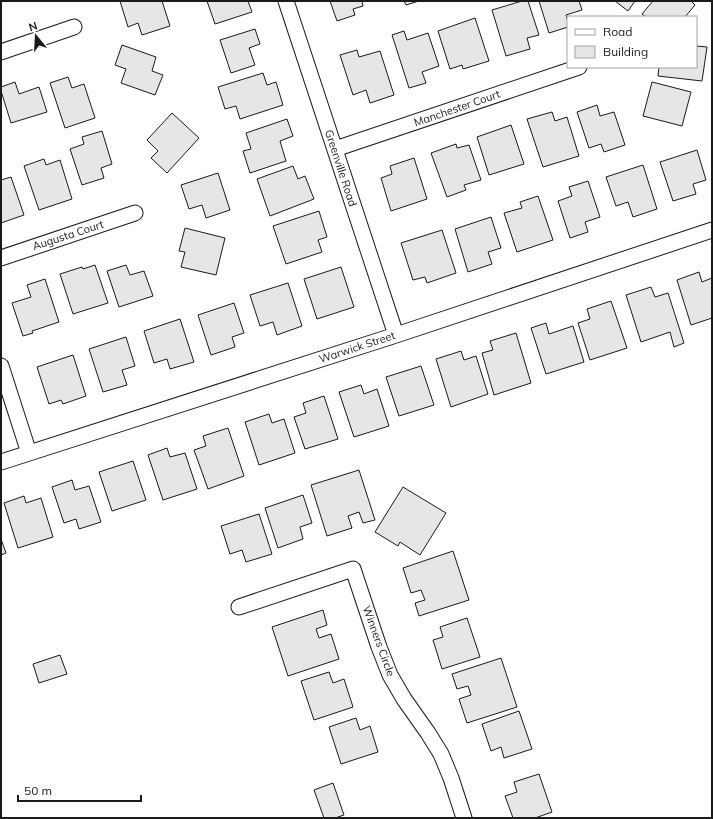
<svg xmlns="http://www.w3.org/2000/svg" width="713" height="819" font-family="Mulish,sans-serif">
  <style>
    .building { fill: #e6e6e6; stroke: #1a1a1a }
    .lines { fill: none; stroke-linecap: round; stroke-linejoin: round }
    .minor-casing { stroke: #1a1a1a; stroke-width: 17 }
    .minor { stroke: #fff; stroke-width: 15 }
    .labels { text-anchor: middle; stroke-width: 3; stroke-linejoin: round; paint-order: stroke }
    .street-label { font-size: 11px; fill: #1a1a1a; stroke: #fff }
  </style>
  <rect width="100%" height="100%" fill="#fff"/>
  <!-- building -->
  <path class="building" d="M120,1H162L170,26L142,35L138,23L128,27Z
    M207,1H248L252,12L215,24Z
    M330,1H362L363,6L353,9L355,15L337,21Z
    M404,1H419L406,5Z
    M522,1H528L539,35L527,38L530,49L506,56L492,10Z
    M539,1H579L582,10L566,15L568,22V27L549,33Z
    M615,1H635L628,11Z
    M653,1H691L695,5L685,17H646L642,14Z
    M475,18L489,61L463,69L462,65L450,69L438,31Z
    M255,29L260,44L249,48L255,65L231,73L220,40Z
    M404,31L407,40L428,33L439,66L422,72L426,83L409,88L392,35Z
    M122,45L156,57L152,71L163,75L155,95L121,83L126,69L115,65Z
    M696,46L707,47L702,81L658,76L659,67H696Z
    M357,50L359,57L380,51L394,95L370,103L366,90L353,95L340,55Z
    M263,73L267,85L276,82L283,105L240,119L236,106L225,109L218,87Z
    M68,77L72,88L84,84L95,118L65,128L50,83Z
    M15,82L19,94L39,87L47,112L11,123L1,91V87Z
    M652,82L691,92L682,126L643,116Z
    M597,105L600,116L614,112L625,145L604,152L601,144L589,148L577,112Z
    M552,112L555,121L567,117L579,156L543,167L527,119Z
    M172,113L199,138L167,173L151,158L158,151L147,140Z
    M287,119L293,136L280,141L286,161L250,173L243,151L251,149L246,133Z
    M511,125L524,164L489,175L477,137Z
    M102,131L112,164L101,168L104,178L82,185L70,149L84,144L82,137Z
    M456,144L457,148L469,145L481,180L464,185L466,190L447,197L431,153Z
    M697,150L706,180L693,184L696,194L673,201L660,162Z
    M414,158L427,199L391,211L381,178L392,174L390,166Z
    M44,159L46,165L60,160L72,199L39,210L24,166Z
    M643,165L657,209L633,217L628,202L616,206L606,177Z
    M293,166L298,179L305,176L314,199L270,216L257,179Z
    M218,173L230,210L206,218L202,205L189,209L181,185Z
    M11,177L24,215L1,223V180Z
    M588,181L600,217L585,222L588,232L570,238L558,201L572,196L569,187Z
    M538,196L553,240L517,252L504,213L522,208L520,202Z
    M319,211L327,237L318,240L322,252L286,264L273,226Z
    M491,217L501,248L488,252L492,264L468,272L455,229Z
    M185,228L225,238L216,275L181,267L185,252L179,251Z
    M442,230L456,273L427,283L425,277L413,280L401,243Z
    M95,265L108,303L73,314L60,274L82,267L83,269Z
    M126,265L130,275L144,271L153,296L119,307L107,271Z
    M341,267L354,307L317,319L304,279Z
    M699,272L702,282L712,278V318L691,325L677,280Z
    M45,279L59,322L32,331L33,333L23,336L12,303L31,297L27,285Z
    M288,283L302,326L277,335L273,322L260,326L250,295Z
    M651,287L655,297L668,293L684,343L674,347L670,332L641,342L626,295Z
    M611,301L627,348L590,360L578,323L590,319L587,309Z
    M234,303L244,333L232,337L235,347L211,355L198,315Z
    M180,319L194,362L170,369L167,359L154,363L144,331Z
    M546,323L549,334L573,326L584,362L546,374L531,328Z
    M516,333L531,383L494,395L482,353L493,350L490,341Z
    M126,337L135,366L122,370L127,385L103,392L89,349Z
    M461,351L464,360L476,356L488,394L451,407L436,359Z
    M73,355L86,396L63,404L61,400L49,404L37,367Z
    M421,366L434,405L399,416L386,377Z
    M361,385L364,394L377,389L389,426L354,437L339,392Z
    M324,396L338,439L305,449L294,417L306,413L303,403Z
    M269,414L272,423L284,419L295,453L259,465L245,422Z
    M228,428L244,476L208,489L194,450L206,446L203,436Z
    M167,448L170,457L185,453L197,489L163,500L148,455Z
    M133,461L146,500L112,511L99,472Z
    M359,470L375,520L363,523L359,512L348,516L352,528L327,536L311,485Z
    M72,480L75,490L89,486L101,522L79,529L76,519L64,523L52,487Z
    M403,487L446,513L420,555L400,542L398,546L375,532Z
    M303,495L312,523L300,527L303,539L278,548L265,508Z
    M24,496L26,503L41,498L53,537L18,548L4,503Z
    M259,514L272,554L246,562L242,550L230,554L221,526Z
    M1,539L6,553L1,555Z
    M453,551L469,600L419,616L415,603L425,600L421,590L411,593L403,568Z
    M323,610L327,625L316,629L319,638L331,634L339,659L288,676L272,627Z
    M467,618L480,657L442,669L433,640L443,637L440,627Z
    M60,655L67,674L39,683L33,664Z
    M501,658L517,707L467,723L459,699L471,695L468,686L457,689L452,674Z
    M329,672L333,683L344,679L353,707L314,720L301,681Z
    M519,711L532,749L504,758L501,747L491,751L482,724Z
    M356,718L360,730L370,726L378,752L341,764L329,727Z
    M539,774L552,812L535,818H513L505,796L517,792L514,782Z
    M333,783L344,815L335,818H324L314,790Z"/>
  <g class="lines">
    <!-- minor casing -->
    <g class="minor-casing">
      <path id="minor" d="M286,1L396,335
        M1,52L74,27
        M335,149L579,67
        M1,258L135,213
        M1,366L29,453
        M1,462L396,335L712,230
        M239,607L353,569L379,647L390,675L404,699L428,733L441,754L451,778L464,818"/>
    </g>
    <!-- minor -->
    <use href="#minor" class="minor"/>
  </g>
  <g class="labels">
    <!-- street labels -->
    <g class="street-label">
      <text transform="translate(457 108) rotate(-19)" y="4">Manchester Court</text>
      <text transform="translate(341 168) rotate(72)" y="4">Greenville Road</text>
      <text transform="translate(68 235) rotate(-18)" y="4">Augusta Court</text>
      <text transform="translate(357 347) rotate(-18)" y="4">Warwick Street</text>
      <text transform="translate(379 641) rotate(70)" y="4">Winners Circle</text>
    </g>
  </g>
  <!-- border -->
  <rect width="713" height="819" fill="none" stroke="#1a1a1a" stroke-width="4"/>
  <!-- legend -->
  <rect x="567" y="16" width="130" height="52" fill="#ffffff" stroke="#a3a3a3"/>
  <rect x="575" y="29" width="20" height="6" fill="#ffffff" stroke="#a3a3a3"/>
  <text x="603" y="36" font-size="12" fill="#1a1a1a">Road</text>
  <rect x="575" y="46" width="20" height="12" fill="#e6e6e6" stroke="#a3a3a3"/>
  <text x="603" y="56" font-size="12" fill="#1a1a1a">Building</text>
  <!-- north arrow -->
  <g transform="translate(36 36) rotate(342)" stroke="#ffffff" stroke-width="3" paint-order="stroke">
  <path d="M0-3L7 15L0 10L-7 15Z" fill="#1a1a1a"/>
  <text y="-6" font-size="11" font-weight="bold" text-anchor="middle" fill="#1a1a1a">N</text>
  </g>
  <!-- scale -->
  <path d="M18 795v6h123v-6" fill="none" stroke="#1a1a1a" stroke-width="2"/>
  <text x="24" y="795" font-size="12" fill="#1a1a1a" stroke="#ffffff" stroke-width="3" paint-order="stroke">50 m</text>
</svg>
